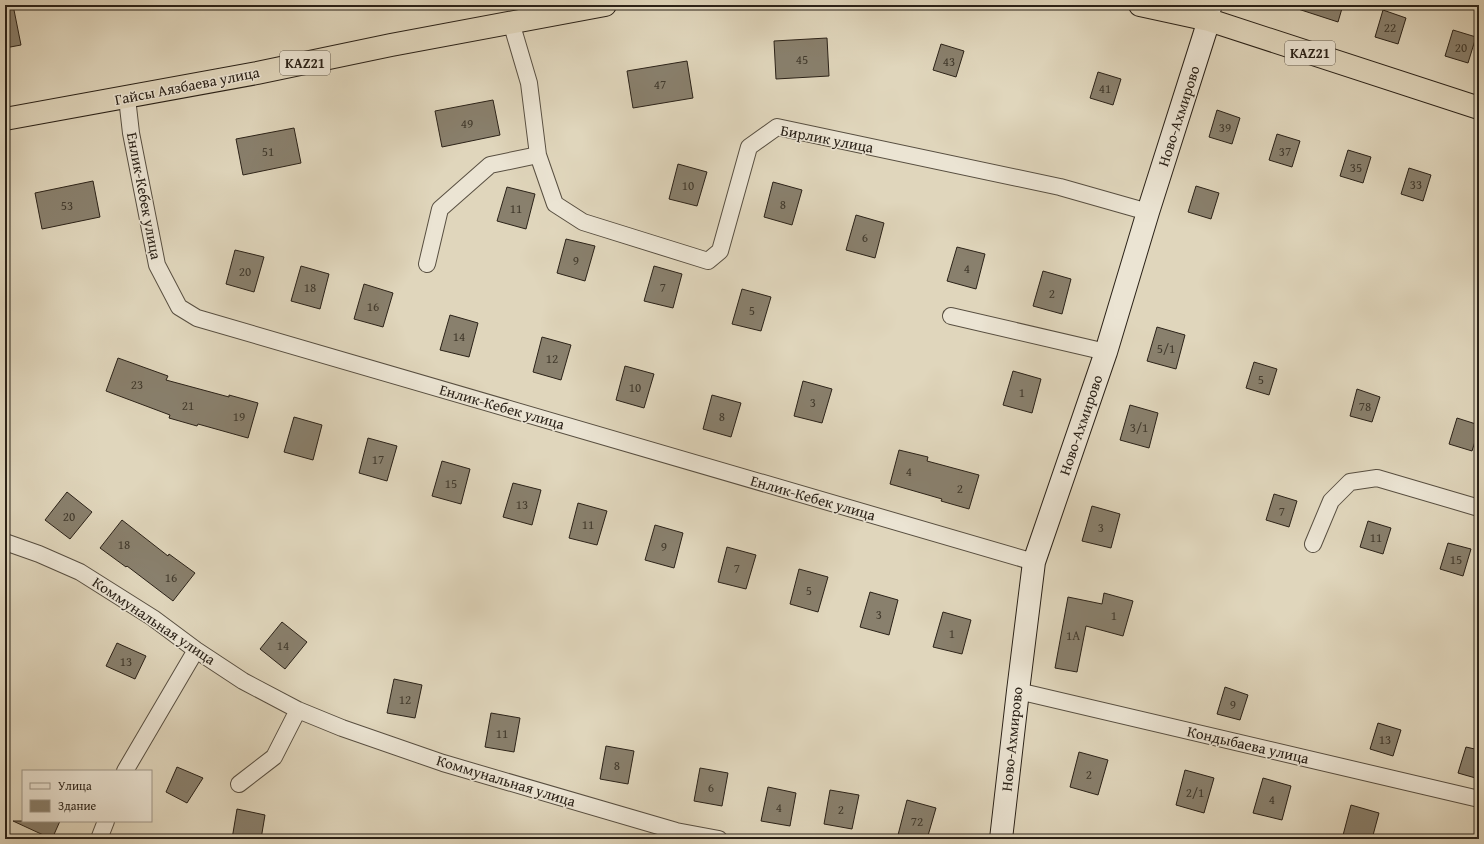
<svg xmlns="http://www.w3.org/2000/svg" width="1484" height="844" font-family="'Gentium Book Plus',serif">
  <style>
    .building { fill: #89806d; stroke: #2b2218 }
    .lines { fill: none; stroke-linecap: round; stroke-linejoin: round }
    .street-casing { stroke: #584f41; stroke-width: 18 }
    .secondary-casing { stroke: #2b2218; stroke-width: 24 }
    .highway-casing { stroke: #2b2218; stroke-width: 24 }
    .street { stroke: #ebe4d3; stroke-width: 16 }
    .secondary { stroke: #ebe4d3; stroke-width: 22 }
    .highway { stroke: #e0d6bc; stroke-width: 22 }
    .labels { text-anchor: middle; stroke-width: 3; stroke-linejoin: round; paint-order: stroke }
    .number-label { font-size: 13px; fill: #423a2d }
    .shield { fill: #ebe4d3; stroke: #655c50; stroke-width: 1 }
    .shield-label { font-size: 14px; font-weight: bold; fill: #2b2218 }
    .street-label { font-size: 15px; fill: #2b2218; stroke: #ebe4d3 }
  </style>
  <rect width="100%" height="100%" fill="#e0d6bc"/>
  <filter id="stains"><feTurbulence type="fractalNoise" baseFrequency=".005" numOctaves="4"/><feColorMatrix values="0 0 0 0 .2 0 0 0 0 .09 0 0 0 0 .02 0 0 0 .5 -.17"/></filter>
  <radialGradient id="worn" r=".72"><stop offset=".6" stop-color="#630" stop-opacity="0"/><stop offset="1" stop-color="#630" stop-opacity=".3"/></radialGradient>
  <!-- building -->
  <path class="building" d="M5,5H13L21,45L5,48Z
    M1295,5H1343L1338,22L1295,8Z
    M1383,10L1406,18L1398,44L1375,37Z
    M1453,30L1476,37L1468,63L1445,56Z
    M827,38L829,76L776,79L774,41Z
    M941,44L964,51L956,77L933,70Z
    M687,61L693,98L633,108L627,71Z
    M1098,72L1121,79L1113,105L1090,98Z
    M493,100L500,135L442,147L435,111Z
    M1217,110L1240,118L1232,144L1209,137Z
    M294,128L301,163L243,175L236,139Z
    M1277,134L1300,141L1292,167L1269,160Z
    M1348,150L1371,157L1363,183L1340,176Z
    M678,164L707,172L697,206L669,199Z
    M1409,168L1431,175L1423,201L1401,194Z
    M93,181L100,217L42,229L35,193Z
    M773,182L802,190L792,225L764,217Z
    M1196,186L1219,193L1211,219L1188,212Z
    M507,187L535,194L526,229L497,221Z
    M856,215L884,223L875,258L846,250Z
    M566,239L595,246L585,281L557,273Z
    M957,247L985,254L976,289L947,281Z
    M235,250L264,257L254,292L226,284Z
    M301,266L329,274L320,309L291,301Z
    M654,266L682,274L673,308L644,301Z
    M1043,271L1071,279L1062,314L1033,306Z
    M364,284L393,293L383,327L354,319Z
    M742,289L771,297L761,331L732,324Z
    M450,315L478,323L469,357L440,350Z
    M1157,327L1185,335L1176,369L1147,361Z
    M542,337L571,345L561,380L533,372Z
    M118,358L168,376L166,380L229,397V395L258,403L248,438L198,424L197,426L169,418L170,415L106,391Z
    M1254,362L1277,369L1269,395L1246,388Z
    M625,366L654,374L644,408L616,400Z
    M1013,371L1041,379L1032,413L1003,405Z
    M803,381L832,389L822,423L794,416Z
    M1357,389L1380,397L1372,422L1350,416Z
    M712,395L741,403L731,437L703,429Z
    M1130,405L1158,413L1149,448L1120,440Z
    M294,417L322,425L313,460L284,452Z
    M1457,418L1479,425V429L1472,451L1449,444Z
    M368,438L397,446L387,481L359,473Z
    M899,450L928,457L927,461L979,475L969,509L941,501L942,499L890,484Z
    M442,461L470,469L461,504L432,496Z
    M513,483L541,490L532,525L503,517Z
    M67,492L92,512L70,539L45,520Z
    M1274,494L1297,501L1289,527L1266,520Z
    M578,503L607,511L597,545L569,538Z
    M1092,506L1120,514L1111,548L1082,541Z
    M122,520L168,556L169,554L195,573L173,601L127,566L126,567L100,548Z
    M1368,521L1391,528L1383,554L1360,547Z
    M655,525L683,533L674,568L645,560Z
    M1448,543L1471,549L1463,576L1440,569Z
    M727,547L756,555L746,589L718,582Z
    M799,569L828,577L818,612L790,604Z
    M870,592L898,600L889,635L860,627Z
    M1104,593L1133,601L1123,636L1086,626L1077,672L1055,668L1068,597L1102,604Z
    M943,612L971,620L962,654L933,647Z
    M282,622L307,642L285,669L260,649Z
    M117,643L146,656L135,679L106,666Z
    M394,679L422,685L415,718L387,713Z
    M1225,687L1248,695L1240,720L1217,714Z
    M491,713L520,718L514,752L485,747Z
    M1378,723L1401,730L1393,756L1370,749Z
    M606,746L634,751L628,784L600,779Z
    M1466,747L1479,750V779L1458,773Z
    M1079,752L1108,760L1098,795L1070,787Z
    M177,767L203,778L187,803L166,792Z
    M700,768L728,773L722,806L694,801Z
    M1185,770L1214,778L1204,813L1176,805Z
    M1263,778L1291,786L1282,820L1253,813Z
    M768,787L796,793L790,826L761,821Z
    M830,790L859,795L852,829L824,824Z
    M907,800L936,808L927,839H914L898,835Z
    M1351,805L1379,813L1372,839H1342Z
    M237,809L265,815L261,839H232Z
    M13,821H60L52,839Z"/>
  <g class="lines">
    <!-- street casing -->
    <g class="street-casing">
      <path id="street" d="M1209,20L1214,5
        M511,22L529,83L538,155L555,204L583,222L708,261L720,251L749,147L777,127L1060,187L1148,212
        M127,98L131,133L157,265L179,307L197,318L1034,562
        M427,264L440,209L490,165L538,155
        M951,316L1106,352
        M5,542L39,554L80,572L153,618L196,650L243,681L298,710L342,728L443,763L676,831L719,839
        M1313,544L1331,501L1350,482L1377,478L1479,508
        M1018,691L1479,799
        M125,771L196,650
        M239,784L274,757L298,710
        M99,839L106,821"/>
    </g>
    <!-- secondary casing -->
    <g class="secondary-casing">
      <path id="secondary" d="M1001,839L1018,691L1034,562L1106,352L1148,212L1209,20"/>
    </g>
    <!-- highway casing -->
    <g class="highway-casing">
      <path id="highway" d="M1140,5L1209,20L1479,108
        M5,119L257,73L391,45L605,5"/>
    </g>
    <!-- street -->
    <use href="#street" class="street"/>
    <!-- secondary -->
    <use href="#secondary" class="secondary"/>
    <!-- highway -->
    <use href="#highway" class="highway"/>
  </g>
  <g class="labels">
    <!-- number labels -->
    <g class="number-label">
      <text x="1390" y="32">22</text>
      <text x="1461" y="52">20</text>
      <text x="802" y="64">45</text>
      <text x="949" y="66">43</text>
      <text x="660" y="89">47</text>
      <text x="1105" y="93">41</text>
      <text x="467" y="128">49</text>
      <text x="1225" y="132">39</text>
      <text x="268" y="156">51</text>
      <text x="1285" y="156">37</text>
      <text x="1356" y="172">35</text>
      <text x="1416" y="189">33</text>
      <text x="688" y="190">10</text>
      <text x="783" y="209">8</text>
      <text x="67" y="210">53</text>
      <text x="516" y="213">11</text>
      <text x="865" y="242">6</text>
      <text x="576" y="265">9</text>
      <text x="967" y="273">4</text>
      <text x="245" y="276">20</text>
      <text x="310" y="292">18</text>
      <text x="663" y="292">7</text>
      <text x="1052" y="298">2</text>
      <text x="373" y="311">16</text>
      <text x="752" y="315">5</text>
      <text x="459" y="341">14</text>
      <text x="1166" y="353">5/1</text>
      <text x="552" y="363">12</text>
      <text x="1261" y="384">5</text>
      <text x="137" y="389">23</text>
      <text x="635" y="392">10</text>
      <text x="1022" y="397">1</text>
      <text x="813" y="407">3</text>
      <text x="188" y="410">21</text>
      <text x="1365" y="411">78</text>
      <text x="239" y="421">19</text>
      <text x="722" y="421">8</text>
      <text x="1139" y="432">3/1</text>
      <text x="378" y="464">17</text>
      <text x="909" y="476">4</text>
      <text x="451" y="488">15</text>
      <text x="960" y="493">2</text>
      <text x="522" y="509">13</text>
      <text x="1282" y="516">7</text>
      <text x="69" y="521">20</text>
      <text x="588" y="529">11</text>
      <text x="1101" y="532">3</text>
      <text x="1376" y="542">11</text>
      <text x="124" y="549">18</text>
      <text x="664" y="551">9</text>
      <text x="1456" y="564">15</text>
      <text x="737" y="573">7</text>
      <text x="171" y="582">16</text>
      <text x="809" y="595">5</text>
      <text x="879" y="619">3</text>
      <text x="1114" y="620">1</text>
      <text x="952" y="638">1</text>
      <text x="1073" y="640">1А</text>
      <text x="283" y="650">14</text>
      <text x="126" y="666">13</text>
      <text x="405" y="704">12</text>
      <text x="1233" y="709">9</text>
      <text x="502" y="738">11</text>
      <text x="1385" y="744">13</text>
      <text x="617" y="770">8</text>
      <text x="1089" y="779">2</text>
      <text x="711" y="792">6</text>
      <text x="1195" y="797">2/1</text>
      <text x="1272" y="804">4</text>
      <text x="779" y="812">4</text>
      <text x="841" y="814">2</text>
      <text x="917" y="826">72</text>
    </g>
    <!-- shield labels -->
    <g class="shield">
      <rect x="1285" y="41" width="50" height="24" rx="3"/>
      <rect x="280" y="51" width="50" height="24" rx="3"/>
    </g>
    <g class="shield-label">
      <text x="1310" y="58">KAZ21</text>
      <text x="305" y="68">KAZ21</text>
    </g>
    <!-- street labels -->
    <g class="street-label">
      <text transform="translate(187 86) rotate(-11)" y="5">Гайсы Аязбаева улица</text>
      <text transform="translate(1179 116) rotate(-72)" y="5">Ново-Ахмирово</text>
      <text transform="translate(827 139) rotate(11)" y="5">Бирлик улица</text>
      <text transform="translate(144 196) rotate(79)" y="5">Енлик-Кебек улица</text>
      <text transform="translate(502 407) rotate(16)" y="5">Енлик-Кебек улица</text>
      <text transform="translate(1081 425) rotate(-71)" y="5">Ново-Ахмирово</text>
      <text transform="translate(813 498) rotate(16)" y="5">Енлик-Кебек улица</text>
      <text transform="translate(154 621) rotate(34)" y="5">Коммунальная улица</text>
      <text transform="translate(1012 739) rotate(-84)" y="5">Ново-Ахмирово</text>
      <text transform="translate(1248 745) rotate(13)" y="5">Кондыбаева улица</text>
      <text transform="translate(506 781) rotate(17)" y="5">Коммунальная улица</text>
    </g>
  </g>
  <!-- margin -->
  <rect width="1484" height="844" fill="none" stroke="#e0d6bc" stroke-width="20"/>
  <rect x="6" y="6" width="1472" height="832" fill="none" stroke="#2b2218" stroke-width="2"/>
  <rect x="10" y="10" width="1464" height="824" fill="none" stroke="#2b2218"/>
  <!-- legend -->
  <rect x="22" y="770" width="130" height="52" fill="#ebe4d3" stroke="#9e9688"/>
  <rect x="30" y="783" width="20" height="6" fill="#ebe4d3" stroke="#9e9688"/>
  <text x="58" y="790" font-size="12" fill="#2b2218">Улица</text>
  <rect x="30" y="800" width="20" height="12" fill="#89806d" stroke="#9e9688"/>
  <text x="58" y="810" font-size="12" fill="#2b2218">Здание</text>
  <rect width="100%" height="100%" filter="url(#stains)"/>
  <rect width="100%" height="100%" fill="url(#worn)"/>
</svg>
